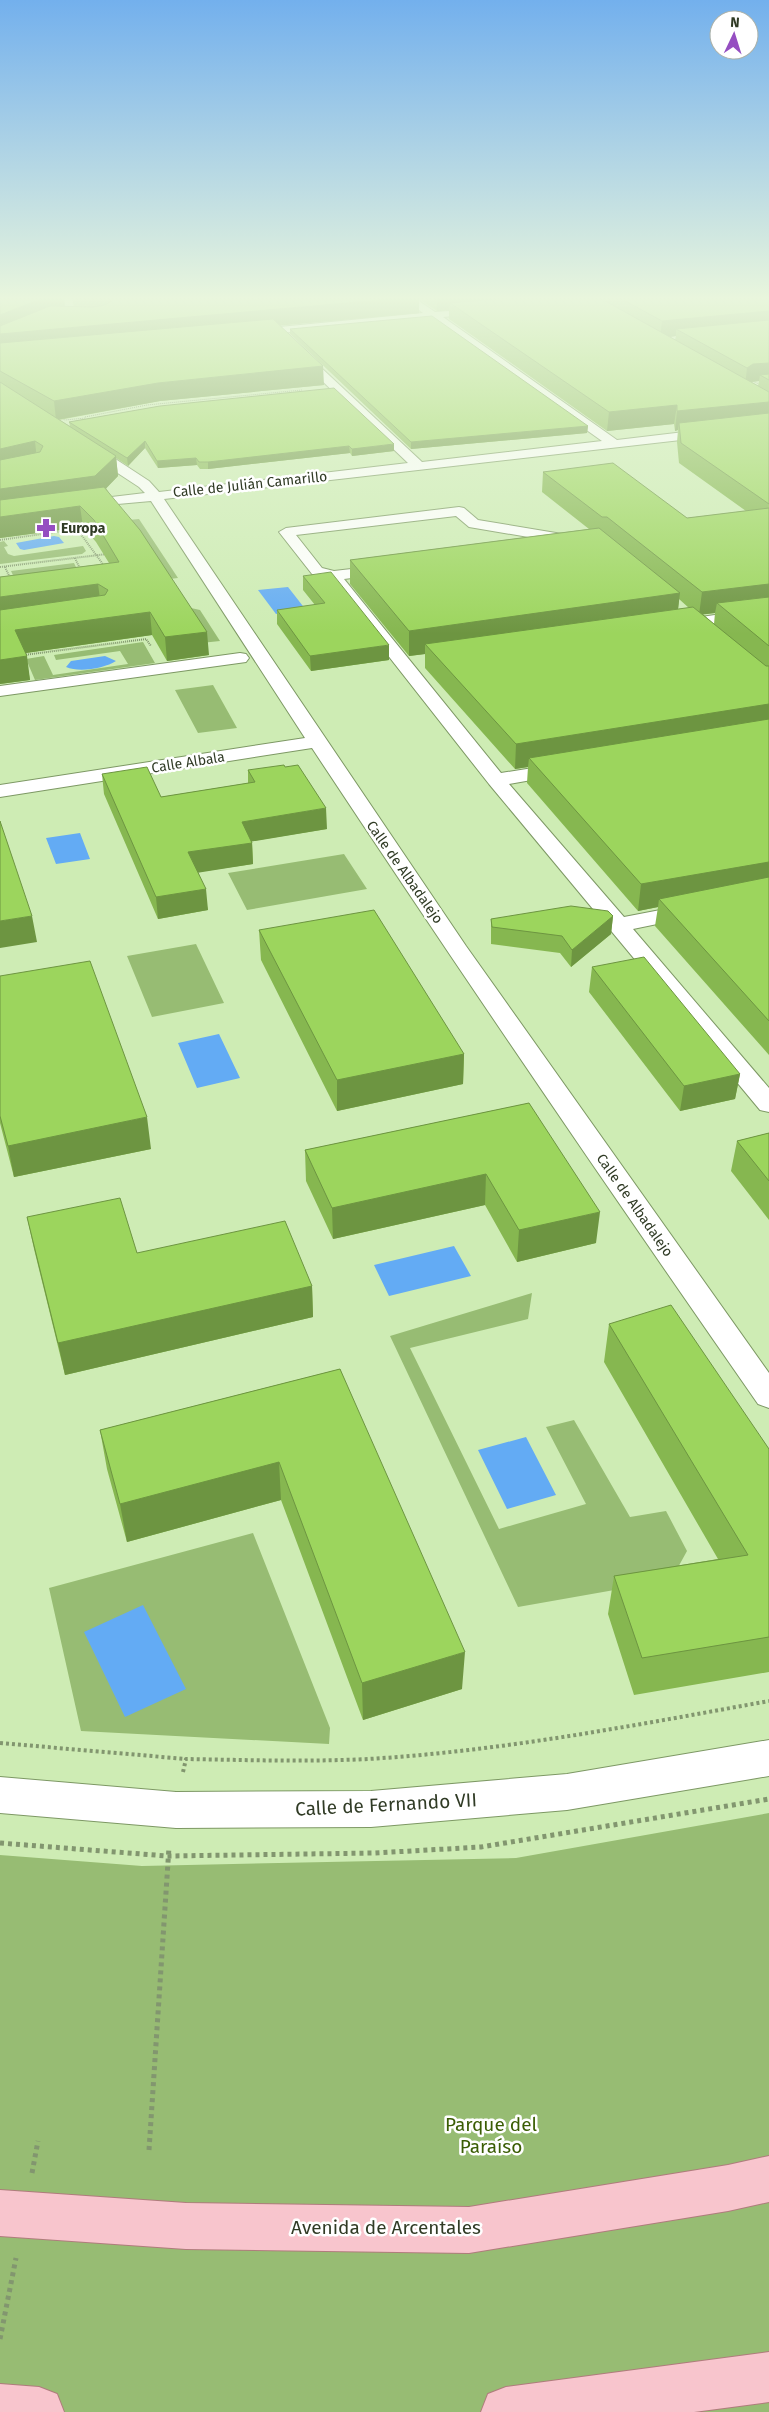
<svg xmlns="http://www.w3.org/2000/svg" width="769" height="2412" font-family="'Fira Sans',sans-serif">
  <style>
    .green { fill: #97bc73 }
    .water { fill: #63abf4 }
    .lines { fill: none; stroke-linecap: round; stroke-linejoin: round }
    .minor-casing { stroke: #7d9864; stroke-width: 2 }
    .major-casing { stroke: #af7c7c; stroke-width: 2 }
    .path-far3 { stroke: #82966f; stroke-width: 1; stroke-dasharray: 1 1; stroke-linecap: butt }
    .path-far2 { stroke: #82966f; stroke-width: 2; stroke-dasharray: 1 1; stroke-linecap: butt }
    .path-far1 { stroke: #82966f; stroke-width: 4; stroke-dasharray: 3 3; stroke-linecap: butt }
    .path { stroke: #82966f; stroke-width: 5; stroke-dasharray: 4 4; stroke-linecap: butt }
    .minor { fill: #fff; fill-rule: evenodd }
    .major { fill: #f8c5cd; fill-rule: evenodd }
    .wall { fill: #86b750; fill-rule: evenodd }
    .shaded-wall { fill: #6d9541 }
    .building { fill: #9cd55d; stroke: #6d9541 }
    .labels { text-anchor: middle; stroke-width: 5; stroke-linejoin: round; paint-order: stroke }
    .far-street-label { font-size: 14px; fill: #303b25; stroke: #fff }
    .far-poi-label { font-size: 14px; font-weight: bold; fill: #303b25; stroke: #fff; text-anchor: start }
    .near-street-label { font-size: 19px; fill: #303b25; stroke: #fff }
    .near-park-label { font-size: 19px; fill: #3a5d04; stroke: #fff }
  </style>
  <rect width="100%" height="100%" fill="#ceecb4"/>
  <!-- green -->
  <path class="green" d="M139,519L178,578L160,580L118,521Z
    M4,541L8,546L4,547L8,554L14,556L83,546L86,551L82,554L0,564V542Z
    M74,563L80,575L20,590L11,571Z
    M191,608L200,610L220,641L201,643L179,609Z
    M143,642L155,663L35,680L26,659L44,656L53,675L128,664L120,651L56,660L54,655Z
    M213,685L237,728L198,733L175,690Z
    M344,854L367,889L247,910L228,873Z
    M196,944L224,1003L152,1017L127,956Z
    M532,1293L528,1319L410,1348L499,1529L586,1504L546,1427L574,1420L630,1517L666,1511L687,1551L671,1580L518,1607L390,1336Z
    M253,1533L330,1728L329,1744L81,1731L49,1588Z
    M769,1813V2412H0V1855L142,1866L516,1858Z"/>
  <!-- water -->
  <path class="water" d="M54,536L59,537L64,543L24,550L20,549L16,543Z
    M288,587L306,610L276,614L258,590Z
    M105,656L116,661C105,668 80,673 66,667L71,661Z
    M80,833L90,859L56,864L46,838Z
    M219,1034L240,1078L197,1088L178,1043Z
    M454,1246L471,1276L389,1296L374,1265Z
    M526,1437L556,1495L507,1509L478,1450Z
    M143,1605L186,1689L125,1717L84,1632Z"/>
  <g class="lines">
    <!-- minor casing -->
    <g class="minor-casing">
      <path id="minor" d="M402,297H413L435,312L490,308V312L486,313L443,317L617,440L769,422V430L164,499L466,946L769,1373V1408L758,1404C607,1187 458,969 312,748L0,797V785L305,738L151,501L73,508L71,505L73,502L78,501L145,493L139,487L81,449L79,446L81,443H91L149,481L159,492L408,463L293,353V349H301L422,462L602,441L430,319L248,336L243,333L248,330L423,313Z
        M459,507L464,508L478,520L562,534L575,547L568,551L563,550L552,541L469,527L456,516L296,535L322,568L334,571L386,565L391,567L394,570L391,573L344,579L501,773L564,763L571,765L574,769L571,773L509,784L624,917L769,889V901L633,929L769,1088V1112L760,1110L489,784L328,579L312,574L279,532L286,528Z
        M769,607V617L674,631L668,629L666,626L668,623L674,621Z
        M240,653L246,654L249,658L246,662L0,696V686Z
        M769,1740V1776L567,1810L371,1827L176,1828L0,1813V1777L176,1792L371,1791L567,1774Z"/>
    </g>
    <!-- major casing -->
    <g class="major-casing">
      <path id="major" d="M769,2156V2202L728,2211L469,2253L186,2249L0,2236V2190L186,2203L469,2207L728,2165Z
        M769,2352V2402L694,2412H481L488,2394L506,2387Z
        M0,2384L39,2387L57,2394L64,2412H0Z"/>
    </g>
    <!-- path-far3 -->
    <path class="path-far3" d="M750,380L759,384L769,383
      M59,417L65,420L86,418
      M85,417L147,405L302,390"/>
    <!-- path-far2 -->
    <path class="path-far2" d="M0,540L77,529L105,567
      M75,558L81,571
      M0,567L107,554
      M5,567L10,578
      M24,655L146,639L151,646"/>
    <!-- path-far1 -->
    <path class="path-far1" d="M0,1743L186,1759
      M183,1772L186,1759C247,1760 307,1762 368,1759C503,1751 636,1725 769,1701"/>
    <!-- path -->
    <path class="path" d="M0,1843L167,1856L375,1853L481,1847L769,1799
      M149,2150L169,1847
      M32,2173L38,2141
      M0,2339L16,2258"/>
    <!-- minor -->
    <use href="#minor" class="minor"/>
    <!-- major -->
    <use href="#major" class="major"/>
  </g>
  <!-- wall -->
  <path class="wall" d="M0,297L65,306L64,307H74L72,297H769V1055L655,926L658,907L638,911L527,783L528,767L515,769L425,668V654L409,656L350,584V560L589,529L542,492L543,472L687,518L746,511L679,463L677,442L678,430L675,431L674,424L607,431L449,319V310L437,311L419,299V313L280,325L324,385L160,401L59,420L70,426L69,422L160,406L394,451L352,456L350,453L208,469H200L197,465L158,468L145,448L128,466L116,458L118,476L106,488L209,655L167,661L152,635L25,653L30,680L0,684V577L109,563L96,542L83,527L0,538ZM598,297H603V300ZM676,336L675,340L670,337ZM759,381L758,386L751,382ZM679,599L689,608L678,609ZM715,613L714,624L703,614Z
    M290,329L588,426L587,433L411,449L290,334Z
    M303,576L389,660L311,671L277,624V610L315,605L303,590Z
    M248,770L327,829L252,841L253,864L198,872L208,910L158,919L104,794L102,774L161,797L248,783Z
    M613,916L611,934L571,967L560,953L491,944V919Z
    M259,930L464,1054L463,1084L337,1111L261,960Z
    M592,967L740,1074L735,1099L680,1111L589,992Z
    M0,976L151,1149L14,1177L0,1123Z
    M529,1103L596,1243L517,1262L485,1205L333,1239L306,1181L305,1150Z
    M769,1133V1220L731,1171L737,1141Z
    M27,1217L137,1253L312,1286L313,1317L65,1375L34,1249Z
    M609,1324L769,1449V1672L634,1695L608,1614L614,1576L718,1559L604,1362Z
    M340,1369L462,1689L363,1720L281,1500L127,1542L107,1469L100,1430Z"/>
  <!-- shaded-wall -->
  <path class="shaded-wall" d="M46,297H64L65,306L0,333V315Z
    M413,297H419V313L0,351V334Z
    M437,297H572L450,303L449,310L437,311Z
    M769,311V328L676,329V336L660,338L662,321Z
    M769,363V380L760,375L759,381L751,382L745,386L747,368L753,364Z
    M323,366L324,385L160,401L56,420L54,401L158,383Z
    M769,402V421L679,423L678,430L675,431L677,411Z
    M677,405L674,424L607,431L609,412Z
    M588,426L587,433L411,449V442Z
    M35,441L37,461L0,469V449Z
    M145,441V448L128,466L127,458Z
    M394,444V451L352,456V449Z
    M349,446L350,453L208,469V462Z
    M116,456L118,476L98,497L0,510V489Z
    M196,458L197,465L158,468L157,461Z
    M80,506L83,527L0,538V517Z
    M98,584L101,606L0,621V597Z
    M769,584V606L717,603L715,613L699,615L702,592Z
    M680,593L677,618L425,644V654L409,656V631Z
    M150,612L152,635L19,654L15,630Z
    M207,632L209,655L167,661L165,637Z
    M389,645V660L311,671L310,656Z
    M27,656L30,680L0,684V660Z
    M769,704V728L529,758L528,767L515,769L516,744Z
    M326,808L327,829L243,843L242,822Z
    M252,843L253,864L190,874L188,852Z
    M769,862V888L659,899L658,907L638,911L641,884Z
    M206,889L208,910L158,919L156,897Z
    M32,916L37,942L0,948V921Z
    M613,916L611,934L571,967L572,950Z
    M464,1054L463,1084L337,1111V1080Z
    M740,1074L735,1099L680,1111L684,1086Z
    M147,1117L151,1149L14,1177L8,1146Z
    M486,1174L485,1205L333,1239L332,1208Z
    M600,1212L596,1243L517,1262L519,1230Z
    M312,1286L313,1317L65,1375L58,1343Z
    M279,1462L281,1500L127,1542L120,1504Z
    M465,1652L462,1689L363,1720L362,1683Z"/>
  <!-- building -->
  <path class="building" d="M0,297H46L0,315Z
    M106,297H413L0,334V326L50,306L92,307L105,305L111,301Z
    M518,297H598L769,392V402L677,411V405L609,412L450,303Z
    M618,297H769V311L662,321Z
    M432,316L588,426L411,442L290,329Z
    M273,319L323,366L158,383L54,401L0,371V343Z
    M769,320V363L753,364L747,368L676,329Z
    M769,374V380L760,375Z
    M0,382L116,456L95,476L0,489V460L40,452L43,446L35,441L0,449Z
    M334,388L394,444L352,449L349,446L208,462H199L196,458L157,461L145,441L127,458L69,422L160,406Z
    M769,413V504L681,443L679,423Z
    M613,463L687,518L769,508V584L702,592L607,517H602L543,472Z
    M104,487L140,530L207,632L165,637L150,612L15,630L27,656L0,660V610L105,595L108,590L98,584L0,597V577L119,562L94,520L80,506L0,517V500Z
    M599,528L680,593L409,631L350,560Z
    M331,572L389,645L310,656L277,610L325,603L303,576Z
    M769,597V646L717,603Z
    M693,607L766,666H769V704L516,744L425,644Z
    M769,719V862L641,884L529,758Z
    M284,765L285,767L298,765L326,808L242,822L252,843L188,852L206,889L156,897L102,774L147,767L161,797L255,782L248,770Z
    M0,821L32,916L0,921Z
    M769,877V1021L659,899Z
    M571,906L608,911L613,916L572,950L562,936L492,927L491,919Z
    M374,910L464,1054L337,1080L259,930Z
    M644,957L740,1074L684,1086L592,967Z
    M90,961L147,1117L8,1146L0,1116V976Z
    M529,1103L600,1212L519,1230L486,1174L332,1208L305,1150Z
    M769,1133V1181L737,1141Z
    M120,1198L137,1253L285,1221L312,1286L58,1343L27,1217Z
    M671,1305L769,1449V1637L642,1658L614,1576L748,1555L609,1324Z
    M340,1369L465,1652L362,1683L279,1462L120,1504L100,1430Z"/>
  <!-- sky -->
  <linearGradient id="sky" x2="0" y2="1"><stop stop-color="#73b0ed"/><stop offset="0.47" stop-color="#e9f6dd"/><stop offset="1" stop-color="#e9f6dd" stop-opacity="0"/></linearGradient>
  <rect width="769" height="634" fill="url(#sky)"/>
  <!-- icons -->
  <defs>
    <g id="pharmacy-bare" transform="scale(1.5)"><path d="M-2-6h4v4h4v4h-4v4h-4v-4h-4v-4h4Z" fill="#954ec1" stroke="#fff" stroke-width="2.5" paint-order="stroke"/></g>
  </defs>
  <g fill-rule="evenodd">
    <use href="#pharmacy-bare" x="46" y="528"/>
  </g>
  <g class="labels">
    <!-- far-street labels -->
    <g class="far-street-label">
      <text transform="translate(250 484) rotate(-6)" y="5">Calle de Julián Camarillo</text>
      <text transform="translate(188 762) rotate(-9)" y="5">Calle Albala</text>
      <text transform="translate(405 872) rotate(55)" y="5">Calle de Albadalejo</text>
      <text transform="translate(635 1205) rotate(55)" y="5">Calle de Albadalejo</text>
    </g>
    <!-- far-poi labels -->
    <g class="far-poi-label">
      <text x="61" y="533">Europa</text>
    </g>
    <!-- near-street labels -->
    <g class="near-street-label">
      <text transform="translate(386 1804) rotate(-3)" y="7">Calle de Fernando VII</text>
      <text x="386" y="2234">Avenida de Arcentales</text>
    </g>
    <!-- near-park labels -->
    <g class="near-park-label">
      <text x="491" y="2131">Parque del<tspan x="491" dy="22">Paraíso</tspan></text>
    </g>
  </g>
  <!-- north arrow -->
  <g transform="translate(734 35) rotate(4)"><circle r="24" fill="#ffffff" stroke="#acb1a8"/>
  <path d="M0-4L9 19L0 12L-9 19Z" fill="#954ec1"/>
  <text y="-8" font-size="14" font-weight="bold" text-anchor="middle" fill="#303b25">N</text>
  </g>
</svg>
